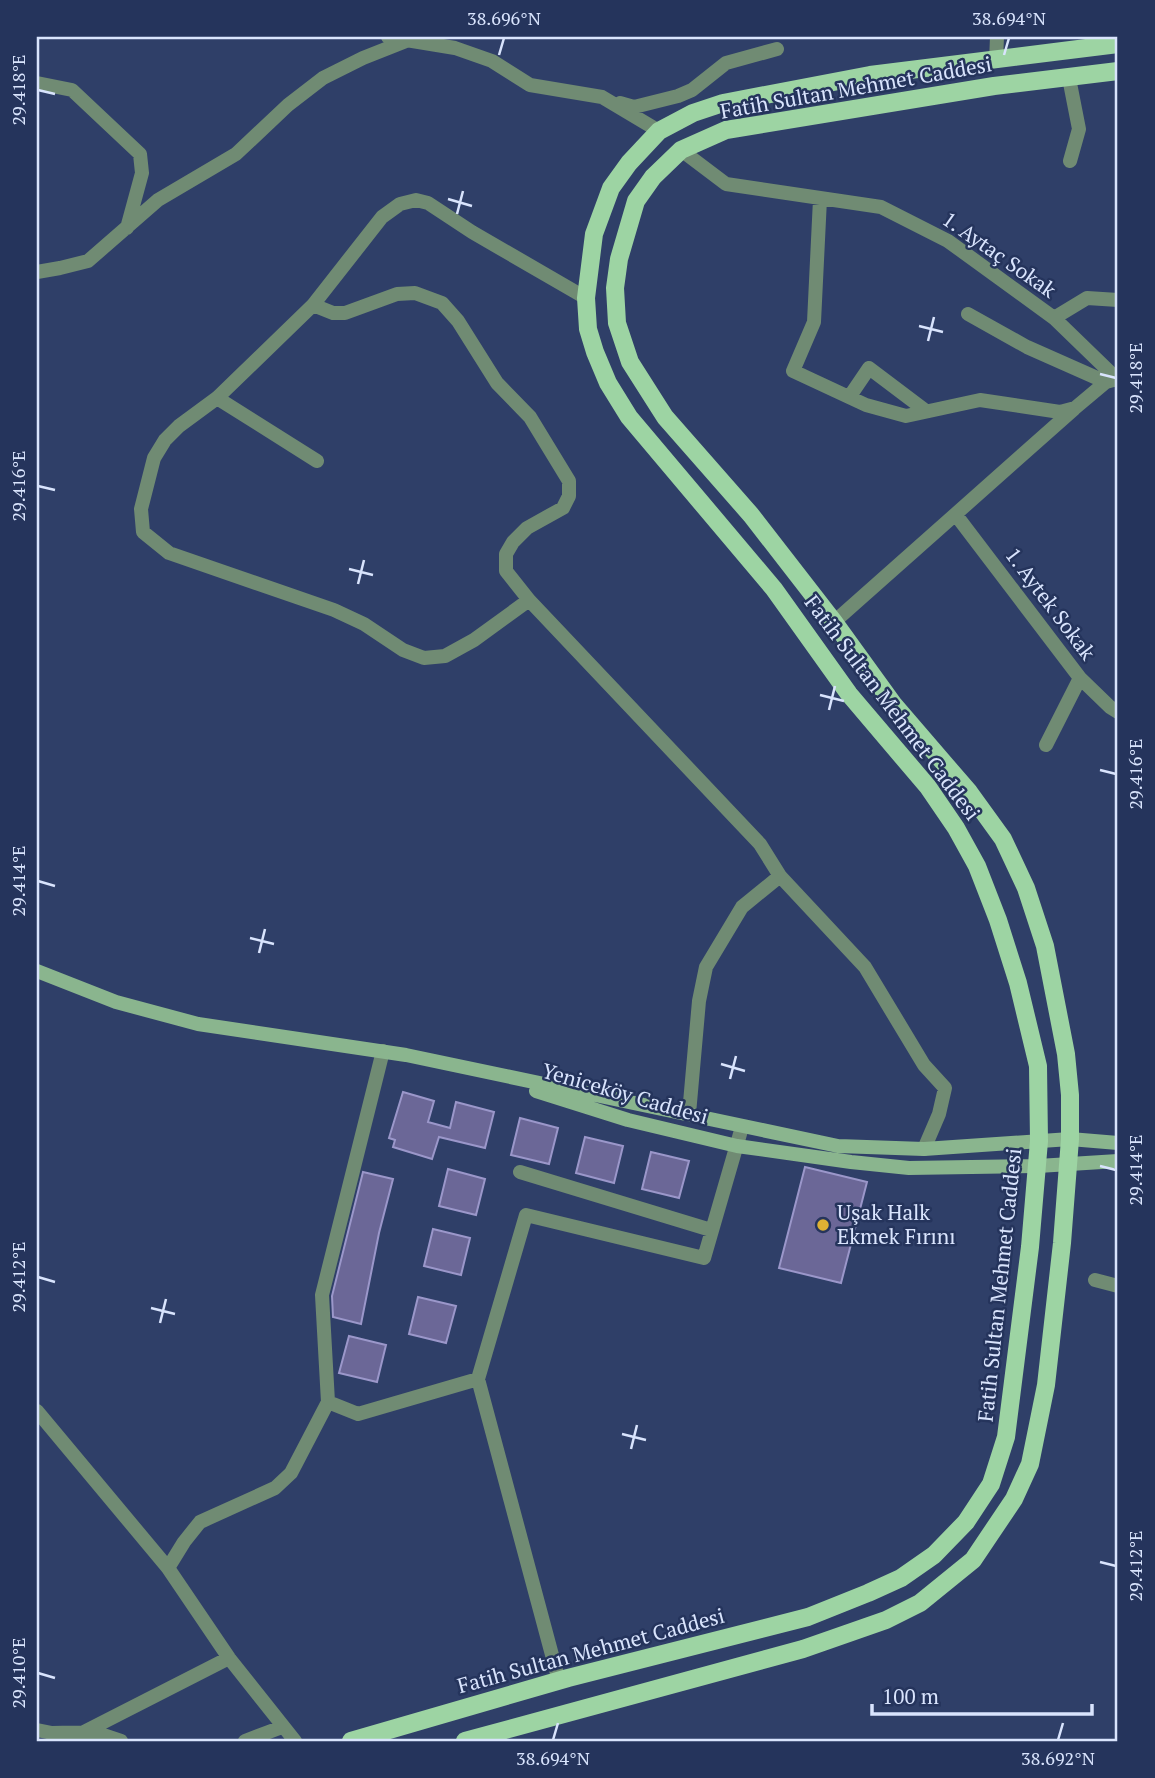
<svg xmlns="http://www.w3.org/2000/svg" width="1155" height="1778" font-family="'PT Serif',serif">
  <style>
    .building { fill: #6b6797; stroke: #9b97ca; stroke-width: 2 }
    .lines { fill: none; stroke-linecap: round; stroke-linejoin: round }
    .street { stroke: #708b73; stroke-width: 14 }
    .secondary { stroke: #8ab58e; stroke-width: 14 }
    .primary { stroke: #9dd4a3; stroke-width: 18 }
    .ticks { fill: none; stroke: #d9e4fd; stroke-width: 2.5 }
    .poi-dot { fill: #deb133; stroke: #25345c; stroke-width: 2.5 }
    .labels { text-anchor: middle; stroke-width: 5; stroke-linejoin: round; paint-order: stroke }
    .street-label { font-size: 21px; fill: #d9e4fd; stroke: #25345c }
    .poi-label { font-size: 21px; fill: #d9e4fd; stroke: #25345c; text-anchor: start }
    .neatline { fill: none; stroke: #d9e4fd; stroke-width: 2.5 }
    .ticks-label { font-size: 18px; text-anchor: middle; fill: #d9e4fd }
  </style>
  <rect width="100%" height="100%" fill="#2f3f68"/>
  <!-- building -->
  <path class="building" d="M403,1092L434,1101L428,1122L450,1128L456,1102L494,1112L485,1148L439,1137L432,1159L393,1147L395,1140L389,1138Z
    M520,1118L558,1128L549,1164L511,1155Z
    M585,1137L623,1146L614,1183L576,1173Z
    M651,1152L689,1161L679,1198L642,1189Z
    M805,1167L867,1182L841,1283L779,1268Z
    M448,1169L485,1179L476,1215L439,1206Z
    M363,1172L393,1179L379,1233L361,1324L333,1317L332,1296Z
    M433,1229L470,1238L461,1275L424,1266Z
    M418,1297L456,1306L446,1343L409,1334Z
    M349,1336L386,1345L377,1382L339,1373Z"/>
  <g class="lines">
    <!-- street -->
    <path class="street" d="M388,37L455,48L492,61L530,85L602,97L659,131
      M996,61L997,37
      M1069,78L1079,129L1070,161
      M37,83L72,90L140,154L142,173L127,228
      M620,103L634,107L678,96L692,90L726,63L777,49
      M681,150L726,184L881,207L948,241L1054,318L1118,380
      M820,199L814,322L793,371L866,405L906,416L980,400L1060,412L1075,408L1106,382L1117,379
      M37,272L60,268L88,261L158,200L236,154L288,105L323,78L363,58L406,41
      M313,305L333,313H345L397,294L415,293L442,303L458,321L497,383L530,417L569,481V496L563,508L527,528L513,542L506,554V571L529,600L760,844L780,876L865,967L924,1065L945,1088L939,1114L924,1149
      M968,314L1027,347L1106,382
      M1054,318L1087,298L1118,300
      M850,396L869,368L926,411
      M217,398L317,461
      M956,515L1080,678L1110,707L1118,712
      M529,600L474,640L445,656L424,658L403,650L364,624L334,610L169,553L143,532L141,509L154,458L165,440L179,426L217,398L313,305L382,217L400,204L416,200L428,203L472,232L586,298
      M834,622L1074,409
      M1046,745L1080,678
      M383,1051L322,1295L328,1402L358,1414L478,1379
      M689,1114L699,1001L706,967L742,907L780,876
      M520,1172L711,1230
      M1095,1280L1118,1286
      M37,1411L168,1568L229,1658L295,1741
      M168,1568L184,1542L200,1522L275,1488L291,1473L328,1402
      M559,1681L478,1379L526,1215L704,1258L742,1127
      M37,1730L52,1733L94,1732L121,1741
      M84,1732L229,1658
      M245,1741L282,1727"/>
    <!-- secondary -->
    <path class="secondary" d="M37,971L116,1002L198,1024L406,1055L838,1146L924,1149L1070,1139L1118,1143
      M536,1091L628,1120L737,1146L851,1162L909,1168L1038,1166L1118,1161"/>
    <!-- primary -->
    <path class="primary" d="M351,1741L568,1678L808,1617L868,1593L901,1578L934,1555L966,1522L991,1484L1006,1437L1030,1247L1039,1141L1038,1066L1018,983L998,920L977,866L956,828L928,787L849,694L774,589L629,417L608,383L595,352L588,329L586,298L594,234L611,188L629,163L659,131L693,113L723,103L870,75L1118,44
      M465,1741L803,1649L886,1620L920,1603L973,1560L1014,1499L1030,1464L1046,1385L1062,1243L1070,1139V1095L1066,1054L1045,946L1026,888L1003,839L969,792L894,705L834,622L751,515L665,417L630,362L617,323L615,288L619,259L636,201L653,177L681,150L726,130L994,86L1118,71"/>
  </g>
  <!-- ticks -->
  <path class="ticks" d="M499,55L504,38M1004,55L1009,38M38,90L55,94M448,199L472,206M457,214L463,191M919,326L943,332M928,341L934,317M1100,374L1116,378M38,486L55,490M349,569L373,575M358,584L364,560M820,695L844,701M829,710L835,686M1100,770L1116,774M38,881L55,886M250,938L274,944M259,953L265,929M721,1064L745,1071M730,1079L736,1056M1100,1166L1116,1170M38,1277L55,1282M151,1308L175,1314M160,1323L166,1299M622,1434L646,1440M631,1449L637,1425M1100,1562L1116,1566M38,1673L55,1678M553,1740L558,1723M1058,1740L1063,1723"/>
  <!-- markers -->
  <circle class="poi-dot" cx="823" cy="1225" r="7"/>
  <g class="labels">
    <!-- street labels -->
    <g class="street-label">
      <text transform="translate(856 88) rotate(-10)" y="7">Fatih Sultan Mehmet Caddesi</text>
      <text transform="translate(999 255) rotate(35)" y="7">1. Aytaç Sokak</text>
      <text transform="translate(1050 604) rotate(53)" y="7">1. Aytek Sokak</text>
      <text transform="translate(892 708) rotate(53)" y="7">Fatih Sultan Mehmet Caddesi</text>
      <text transform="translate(625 1094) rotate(16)" y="7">Yeniceköy Caddesi</text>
      <text transform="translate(1000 1285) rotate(-84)" y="7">Fatih Sultan Mehmet Caddesi</text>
      <text transform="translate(591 1651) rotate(-15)" y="7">Fatih Sultan Mehmet Caddesi</text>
    </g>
    <!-- poi labels -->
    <g class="poi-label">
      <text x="837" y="1220">Uşak Halk<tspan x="837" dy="24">Ekmek Fırını</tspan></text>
    </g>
  </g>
  <!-- border -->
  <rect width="1155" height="1778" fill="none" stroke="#25345c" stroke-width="77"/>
  <!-- scale -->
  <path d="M872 1704v10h220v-10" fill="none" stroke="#d9e4fd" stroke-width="3.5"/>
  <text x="882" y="1704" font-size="21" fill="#d9e4fd" stroke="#25345c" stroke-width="5" paint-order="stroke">100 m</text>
  <rect x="38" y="38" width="1078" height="1702" class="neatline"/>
  <g class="ticks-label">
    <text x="504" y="25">38.696°N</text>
    <text x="1009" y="25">38.694°N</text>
    <text transform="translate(19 90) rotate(-90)" y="6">29.418°E</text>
    <text transform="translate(1136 378) rotate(-90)" y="6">29.418°E</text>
    <text transform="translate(19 486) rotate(-90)" y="6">29.416°E</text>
    <text transform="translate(1136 774) rotate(-90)" y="6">29.416°E</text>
    <text transform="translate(19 881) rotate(-90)" y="6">29.414°E</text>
    <text transform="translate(1136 1170) rotate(-90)" y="6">29.414°E</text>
    <text transform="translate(19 1277) rotate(-90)" y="6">29.412°E</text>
    <text transform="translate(1136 1566) rotate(-90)" y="6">29.412°E</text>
    <text transform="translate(19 1673) rotate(-90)" y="6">29.410°E</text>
    <text x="553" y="1765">38.694°N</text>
    <text x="1058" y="1765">38.692°N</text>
  </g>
</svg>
